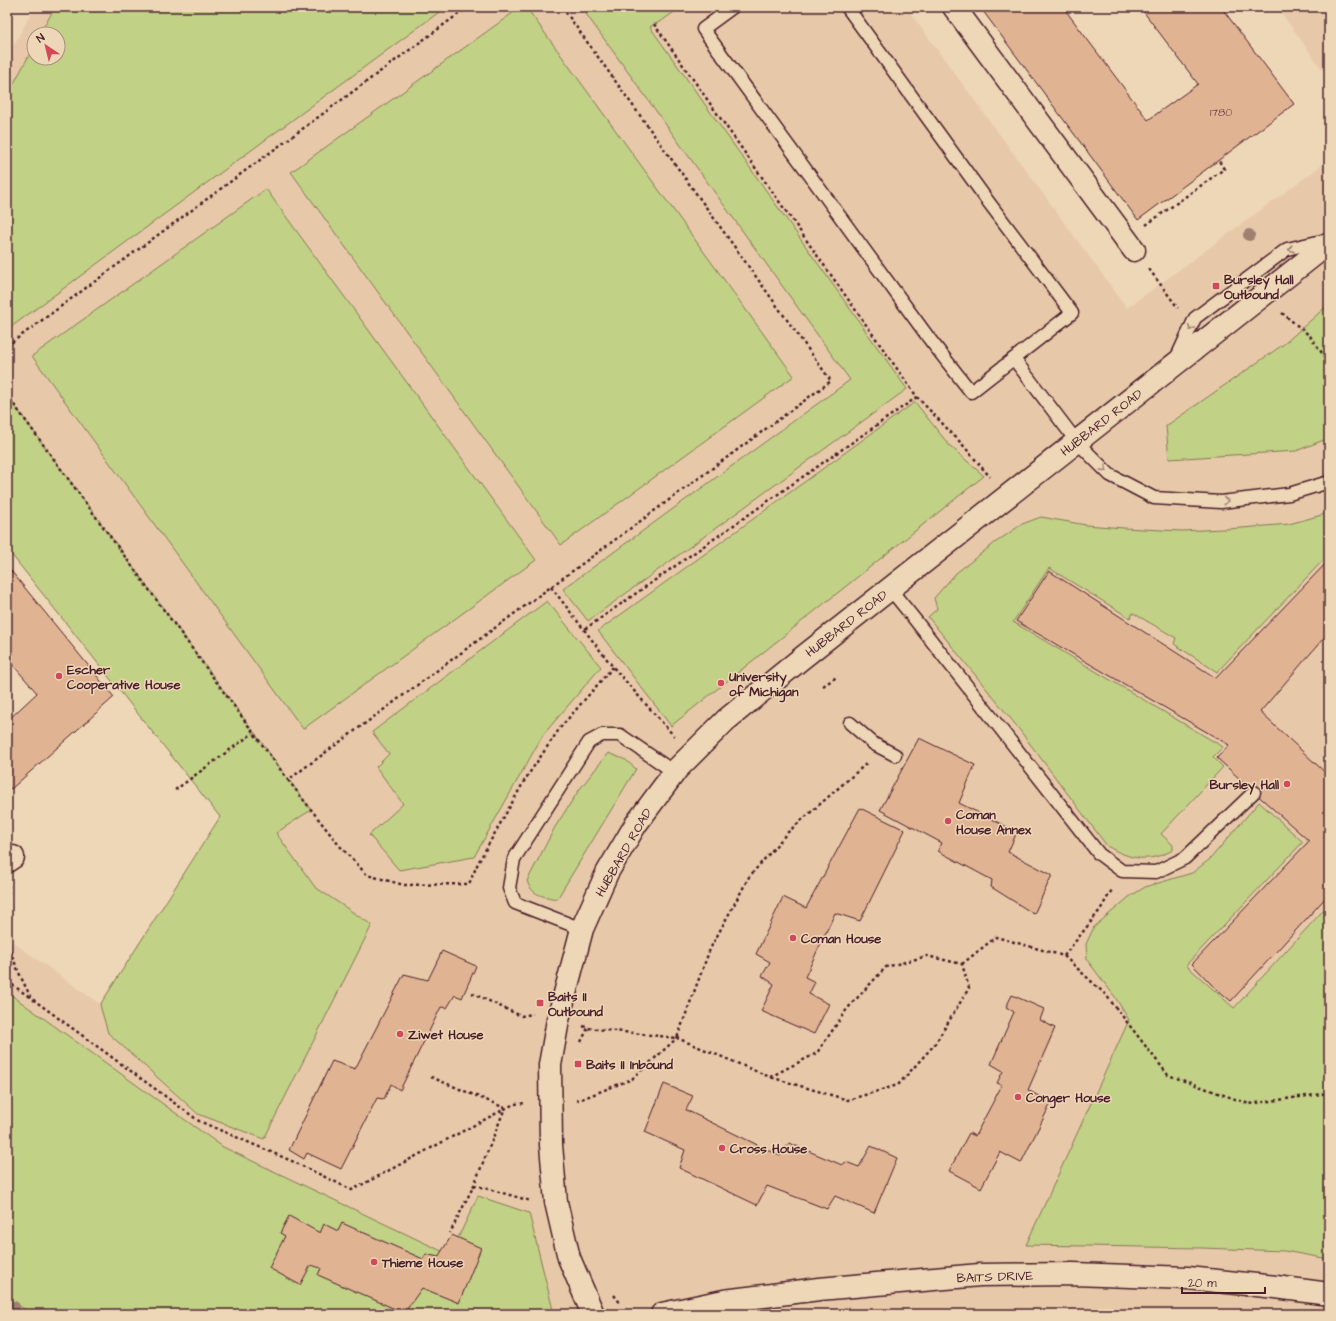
<svg xmlns="http://www.w3.org/2000/svg" width="1336" height="1321" font-family="'Architects Daughter',sans-serif">
  <style>
    .built { fill: #e7c9a9; fill-rule: evenodd }
    .green { fill: #c1d185; stroke: #867858 }
    .building { fill: #e0b493; stroke: #4a1f2b }
    .lines { fill: none; stroke-linecap: round; stroke-linejoin: round }
    .lane-casing { stroke: #4a1f2b; stroke-width: 15 }
    .street-casing { stroke: #4a1f2b; stroke-width: 25 }
    .secondary-casing { stroke: #4a1f2b; stroke-width: 25 }
    .path { stroke: #4a1f2b; stroke-width: 2.5; stroke-dasharray: 3 3; stroke-linecap: butt }
    .lane { stroke: #eed7b7; stroke-width: 12 }
    .street { stroke: #eed7b7; stroke-width: 22 }
    .secondary { stroke: #eed7b7; stroke-width: 22 }
    .tree { fill: #9e8171 }
    .oneway { stroke: #9c7b71 }
    .poi-dot { fill: #d1495b; stroke: #eed7b7; stroke-width: 1.5 }
    .labels { text-anchor: middle; stroke-width: 3; stroke-linejoin: round; paint-order: stroke }
    .number-label { font-size: 11px; fill: #704445 }
    .poi-label { font-size: 13px; font-weight: bold; fill: #4a1f2b; stroke: #eed7b7; text-anchor: start }
    .street-label { font-size: 13px; fill: #4a1f2b; stroke: #eed7b7 }
  </style>
  <rect width="100%" height="100%" fill="#eed7b7"/>
  <filter id="ink" filterUnits="userSpaceOnUse"><feTurbulence type="fractalNoise" baseFrequency=".025" numOctaves="2"/><feDisplacementMap in="SourceGraphic" scale="8" xChannelSelector="R" yChannelSelector="G"/><feConvolveMatrix kernelMatrix="1 2 1 2 8 2 1 2 1" color-interpolation-filters="sRGB"/></filter>
  <g filter="url(#ink)">
    <!-- built -->
    <path class="built" d="M35,7H906L1127,308L1329,160V1314H7V938L100,1004L220,817L7,549V57ZM34,34H58V58H34Z
      M1277,7H1329V79Z"/>
    <!-- green -->
    <path class="green" d="M55,7H446L7,330V96L34,46V58H58V34H40Z
      M521,7H526L794,376L561,545L291,172Z
      M581,7H681L663,20L650,27L907,389L588,621L563,589L850,380Z
      M266,189L536,560L303,729L32,356Z
      M1329,304V438L1296,451L1169,459L1166,426L1284,344Z
      M7,395L311,810L276,833L315,887L372,925L264,1139L198,1114L108,1033L100,1005L220,817L7,549Z
      M915,402L949,445L984,476L671,726L598,631Z
      M1329,513V554L1217,672L1174,644L1176,638L1133,613L1130,618L1049,568L1013,622L1223,747L1213,757L1223,767L1161,834L1173,845V850C1148,863 1131,860 1107,846L1015,724L928,617L937,609L934,598L956,573L996,542L1022,524L1041,517L1086,525L1124,528L1182,531L1242,528L1289,524Z
      M547,601L601,667L543,735L474,857L399,870L369,835L403,804L376,767L389,754L372,732Z
      M608,753L626,760L636,769L557,899C543,896 532,896 527,881L555,827L579,790Z
      M1259,802L1303,842L1186,965L1234,1008L1329,904V1259L1284,1251L1201,1248L1026,1245L1129,1020L1115,997L1087,960L1086,944L1094,927L1129,897L1145,887L1192,873L1210,859Z
      M7,992L223,1147L450,1255L478,1196L529,1213L554,1314H32L7,1298Z"/>
    <!-- building -->
    <path class="building" d="M980,7H1063L1148,120L1198,84L1140,7H1221L1294,104L1138,220Z
      M1329,560V632L1260,712L1329,776V894L1231,1001L1211,984L1192,964L1309,841L1254,792L1217,758L1229,745L1016,621L1049,571L1216,678Z
      M7,566L114,697L11,789L7,784V721L37,693L7,658Z
      M919,738L975,765L959,803L1017,832L1008,852L1052,875L1034,914L991,887L992,880L938,851L942,843L880,810Z
      M860,808L905,830L860,921L835,913L805,977L815,982L809,994L829,1004L814,1034L761,1011L774,984L762,976L770,962L756,954L783,897L806,908Z
      M442,951L476,966L462,998L455,995L447,1008L441,1007L400,1090L391,1084L384,1099L377,1098L341,1169L307,1153L304,1159L289,1150L332,1061L355,1069L404,974L428,980Z
      M1012,995L1044,1009L1040,1020L1055,1028L1028,1090L1051,1103L1021,1163L1000,1152L981,1188L949,1171L969,1133L975,1136L1002,1085L997,1083L1003,1071L991,1064L1014,1012L1006,1007Z
      M664,1084L693,1096L686,1110L780,1156L789,1143L842,1165L846,1162L859,1167L871,1146L897,1158L874,1213L835,1196L827,1209L767,1186L757,1205L679,1168L685,1150L645,1132Z
      M289,1216L320,1233L324,1224L338,1231L342,1223L423,1259L426,1254L438,1257L452,1235L481,1248L459,1303L422,1288L404,1313L318,1275L321,1268L311,1265L300,1285L269,1268L285,1236L280,1233Z"/>
    <g class="lines">
      <!-- lane casing -->
      <g class="lane-casing">
        <path id="lane" d="M733,7L703,29L931,341L971,392L1072,313L987,200L847,7
          M1177,357L1195,318L1287,249L1326,240
          M1014,359L1077,442L1110,475L1154,498L1221,502L1289,494L1329,482
          M890,589L912,616L1099,854L1122,871L1156,872L1185,858L1254,792
          M850,723L874,744L895,755
          M582,929L515,903L509,888L514,859L589,742L602,735H620L674,772"/>
      </g>
      <!-- street casing -->
      <g class="street-casing">
        <path id="street" d="M954,7L1134,250
          M7,861L13,857"/>
      </g>
      <!-- secondary casing -->
      <g class="secondary-casing">
        <path id="secondary" d="M593,1314L569,1258L556,1202L551,1145L550,1065L558,1020L582,929L607,873L636,824L677,769L726,720L802,658L1329,243
          M662,1314L724,1301L819,1289L980,1275L1073,1274L1188,1278L1276,1287L1329,1294"/>
      </g>
      <!-- path -->
      <path class="path" d="M654,24L917,397L962,444L990,477
        M1146,225L1224,169L1219,161
        M1149,269L1178,308
        M1282,313L1310,336L1329,363
        M7,346L468,7
        M7,395L288,780L831,381L562,7
        M551,587L613,667L674,736
        M585,629L917,397
        M823,686L838,676
        M288,780L338,844L367,875L404,885L469,884L478,863L526,778L560,728L613,667
        M175,790L253,733
        M7,899L9,886
        M7,933C10,957 21,977 31,998L199,1121L294,1162L352,1190L514,1104L526,1103
        M1064,956L1100,910L1113,888
        M962,964L996,937L1064,956L1106,995L1168,1075L1249,1104L1329,1093
        M7,981L31,998
        M472,993L521,1016L533,1014
        M583,1026L588,1028L677,1038L710,949L749,877L787,833L867,763
        M581,1042L588,1028
        M431,1077L505,1108L474,1185L450,1233
        M576,1100H579L632,1079L677,1038L770,1077L817,1053L847,1009L886,967L927,956L962,964L969,988L935,1044L898,1085L848,1100L770,1077
        M474,1185L531,1201
        M614,1295L621,1304"/>
      <!-- lane -->
      <use href="#lane" class="lane"/>
      <!-- street -->
      <use href="#street" class="street"/>
      <!-- secondary -->
      <use href="#secondary" class="secondary"/>
    </g>
    <!-- trees -->
    <g class="tree">
      <circle cx="1249" cy="235" r="6"/>
      <circle cx="14" cy="1307" r="6"/>
    </g>
    <!-- one-way arrows -->
    <defs><path id="oneway-chevron" d="M-2-3.5L2.5 0L-2 3.5" fill="none" stroke-width="1.6" stroke-linecap="round" stroke-linejoin="round"/></defs>
    <g class="oneway">
      <use href="#oneway-chevron" transform="translate(1291 249) rotate(161)"/>
      <use href="#oneway-chevron" transform="translate(1191 328) rotate(114)"/>
      <use href="#oneway-chevron" transform="translate(1104 469) rotate(45)"/>
      <use href="#oneway-chevron" transform="translate(1226 501) rotate(-5)"/>
    </g>
  </g>
  <!-- markers -->
  <g class="poi-dot">
    <rect x="1212" y="282" width="8" height="8" rx="2"/>
    <circle cx="59" cy="676" r="4"/>
    <circle cx="721" cy="683" r="4"/>
    <circle cx="1287" cy="784" r="4"/>
    <circle cx="948" cy="821" r="4"/>
    <circle cx="793" cy="938" r="4"/>
    <rect x="536" y="999" width="8" height="8" rx="2"/>
    <circle cx="400" cy="1034" r="4"/>
    <rect x="574" y="1060" width="8" height="8" rx="2"/>
    <circle cx="1018" cy="1097" r="4"/>
    <circle cx="722" cy="1148" r="4"/>
    <circle cx="374" cy="1262" r="4"/>
  </g>
  <g class="labels">
    <!-- number labels -->
    <g class="number-label">
      <text x="1221" y="116">1780</text>
    </g>
    <!-- poi labels -->
    <g class="poi-label">
      <text x="1224" y="284">Bursley Hall<tspan x="1224" dy="15">Outbound</tspan></text>
      <text x="67" y="674">Escher<tspan x="67" dy="15">Cooperative House</tspan></text>
      <text x="729" y="681">University<tspan x="729" dy="15">of Michigan</tspan></text>
      <text x="1279" y="789" text-anchor="end">Bursley Hall</text>
      <text x="956" y="819">Coman<tspan x="956" dy="15">House Annex</tspan></text>
      <text x="801" y="943">Coman House</text>
      <text x="548" y="1001">Baits II<tspan x="548" dy="15">Outbound</tspan></text>
      <text x="408" y="1039">Ziwet House</text>
      <text x="586" y="1069">Baits II Inbound</text>
      <text x="1026" y="1102">Conger House</text>
      <text x="730" y="1153">Cross House</text>
      <text x="382" y="1267">Thieme House</text>
    </g>
    <!-- street labels -->
    <g class="street-label">
      <text transform="translate(1101 422) rotate(-38)" y="5">HUBBARD ROAD</text>
      <text transform="translate(846 623) rotate(-38)" y="5">HUBBARD ROAD</text>
      <text transform="translate(623 852) rotate(-60)" y="5">HUBBARD ROAD</text>
      <text transform="translate(995 1276) rotate(-2)" y="5">BAITS DRIVE</text>
    </g>
  </g>
  <!-- margin -->
  <rect width="1336" height="1321" fill="none" stroke="#eed7b7" stroke-width="24"/>
  <rect x="12" y="12" width="1312" height="1297" fill="none" stroke="#4a1f2b" stroke-width="1.5" filter="url(#ink)"/>
  <!-- north arrow -->
  <g transform="translate(46 46) rotate(325)"><circle r="19" fill="#eed7b7" stroke="#ac8d7f"/>
  <path d="M0-3L7 15L0 10L-7 15Z" fill="#d1495b"/>
  <text y="-6" font-size="11" font-weight="bold" text-anchor="middle" fill="#4a1f2b">N</text>
  </g>
  <!-- scale -->
  <path d="M1182 1287v6h83v-6" fill="none" stroke="#4a1f2b" stroke-width="2"/>
  <text x="1188" y="1287" font-size="12" fill="#4a1f2b" stroke="#eed7b7" stroke-width="3" paint-order="stroke">20 m</text>
</svg>
